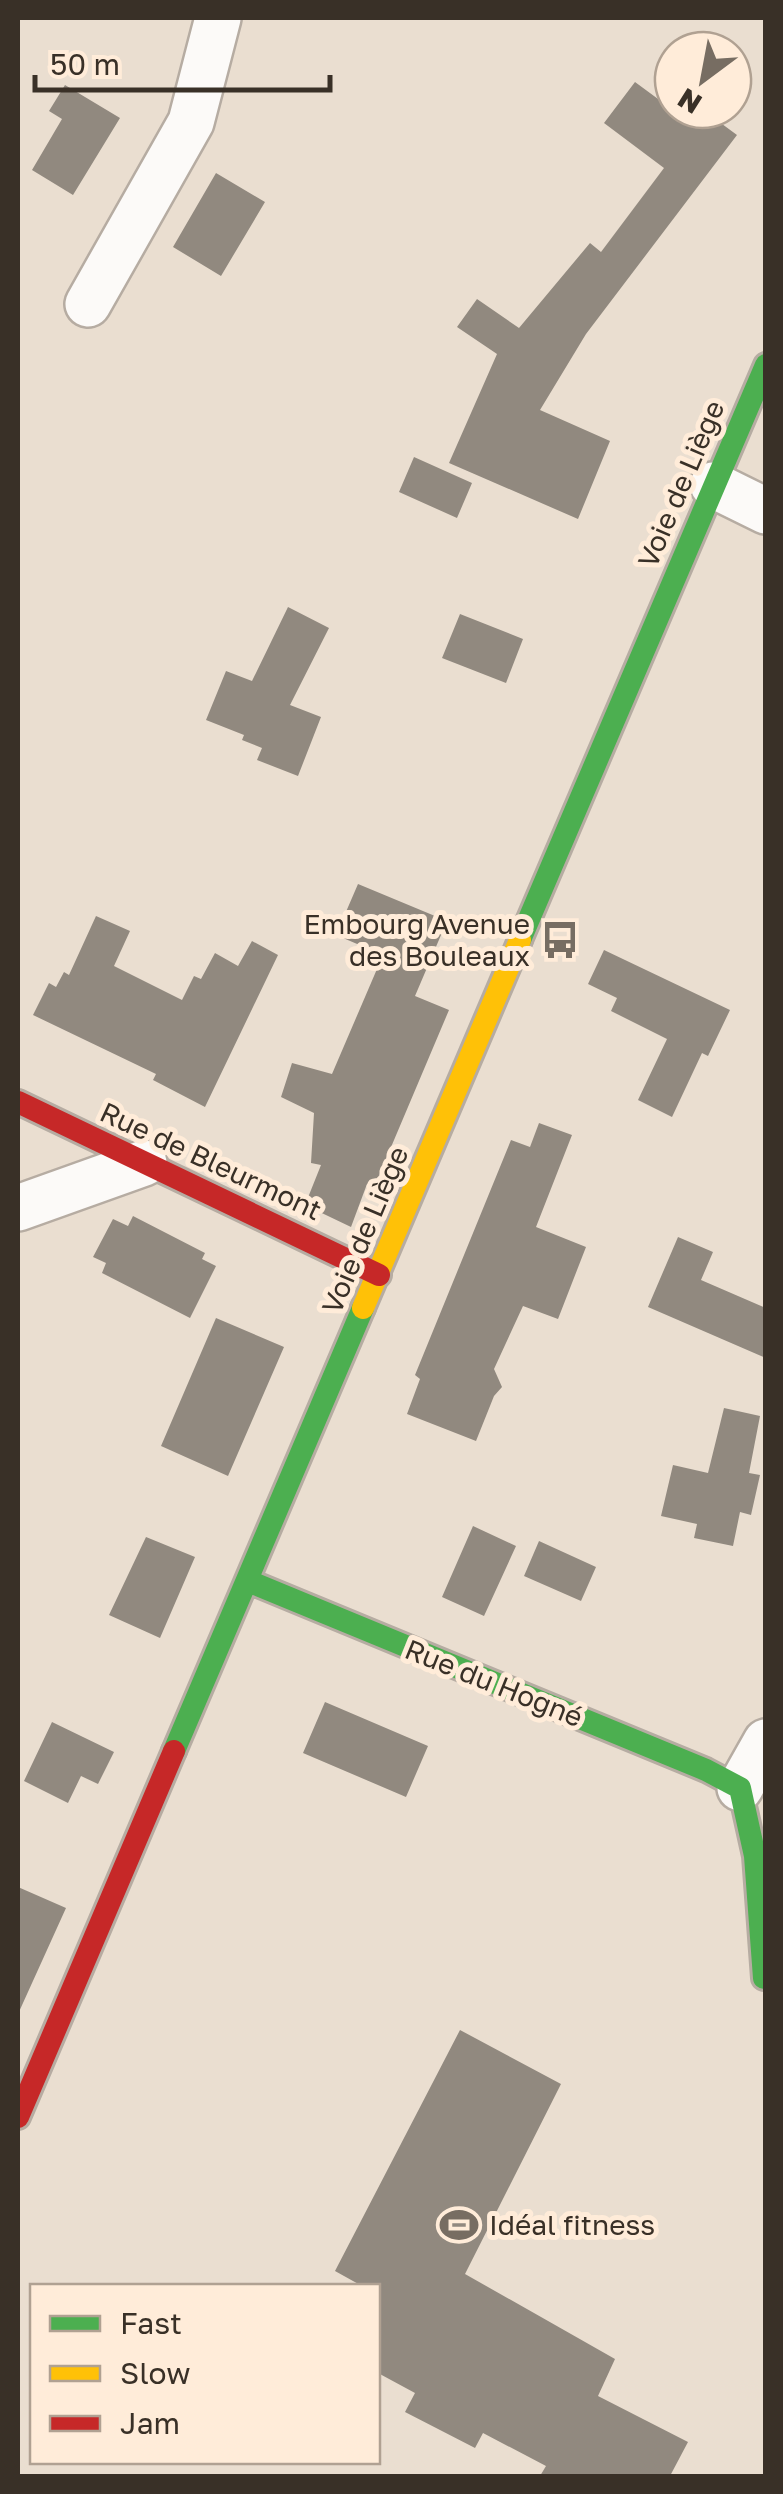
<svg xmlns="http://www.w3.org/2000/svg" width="783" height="2494" font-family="'Golos Text',sans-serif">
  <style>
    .building { fill: #91897f }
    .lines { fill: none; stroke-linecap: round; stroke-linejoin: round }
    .street-casing { stroke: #b6aca2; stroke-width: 50 }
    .fast-casing { stroke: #b6aca2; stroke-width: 28 }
    .slow-casing { stroke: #b6aca2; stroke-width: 28 }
    .jam-casing { stroke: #b6aca2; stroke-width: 28 }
    .street { stroke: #fcfaf8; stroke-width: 45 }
    .fast { stroke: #4caf50; stroke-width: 22 }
    .slow { stroke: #ffc107; stroke-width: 22 }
    .jam { stroke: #c62828; stroke-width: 22 }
    .labels { text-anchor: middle; stroke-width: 10; stroke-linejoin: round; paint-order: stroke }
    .street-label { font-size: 28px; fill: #393027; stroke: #ffecd9 }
    .poi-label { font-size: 28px; fill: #393027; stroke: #ffecd9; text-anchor: end }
  </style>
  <rect width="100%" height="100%" fill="#eaded0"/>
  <!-- building -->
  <path class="building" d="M635,82L673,110H703L737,135L586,334L540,410L610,441L578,519L449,463L497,354L457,327L477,299L519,328L590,243L601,252L664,168L604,123Z
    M65,85L120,118L73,195L32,170L62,119L49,111Z
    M216,173L265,202L221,276L173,247Z
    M414,457L472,483L457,518L399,492Z
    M288,607L329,628L290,705L321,717L298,776L257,760L262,748L242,740L244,735L206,720L226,671L252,681Z
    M460,614L523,639L506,683L442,658Z
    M358,884L447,921L415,996L449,1010L375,1185L367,1184L351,1227L305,1205L321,1165L311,1163L314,1113L281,1097L292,1063L332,1074L383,955L336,935Z
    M96,916L130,931L114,966L182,1000L194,976L201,979L215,953L238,966L252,941L278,955L205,1107L153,1080L156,1074L33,1015L49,983L56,987L64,972L69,975Z
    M604,950L730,1010L708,1056L702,1053L672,1117L638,1100L667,1039L611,1011L617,998L588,984Z
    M539,1123L572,1135L536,1227L586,1247L558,1319L523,1306L494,1369L502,1387L494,1396L476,1441L407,1414L420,1379L415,1375L511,1140L530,1147Z
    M133,1216L205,1253L202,1259L216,1266L190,1318L102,1273L106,1263L93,1257L113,1219L128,1226Z
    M678,1237L713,1252L701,1280L766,1308V1358L648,1307Z
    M216,1318L284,1347L228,1476L161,1446Z
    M724,1408L760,1416L749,1473L760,1475L751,1515L740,1512L733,1546L694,1538L697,1524L661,1516L673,1465L708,1473Z
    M473,1526L516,1546L484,1616L442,1597Z
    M146,1537L195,1557L160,1638L109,1615Z
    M539,1541L596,1567L581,1601L524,1576Z
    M325,1702L428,1746L406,1797L303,1753Z
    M52,1722L114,1752L98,1784L81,1776L68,1803L24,1781Z
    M18,1887L66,1908L18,2014Z
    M460,2030L561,2084L465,2274L615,2359L598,2396L688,2442L670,2476H540L546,2466L483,2433L475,2448L405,2412L415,2393L378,2373V2286H362L335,2271Z"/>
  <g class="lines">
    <!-- street casing -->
    <g class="street-casing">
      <path id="street" d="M88,304L191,122L218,18
        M713,485L766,511
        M18,1208L144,1163
        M740,1788L766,1742"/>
    </g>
    <!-- fast casing -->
    <g class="fast-casing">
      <path id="fast" d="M520,940L766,365
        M248,1581L706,1770L740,1788L755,1856L764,1978
        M174,1751L363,1308"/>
    </g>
    <!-- slow casing -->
    <g class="slow-casing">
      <path id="slow" d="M363,1308L520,940"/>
    </g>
    <!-- jam casing -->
    <g class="jam-casing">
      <path id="jam" d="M18,1102L379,1275
        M18,2117L174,1751"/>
    </g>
    <!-- street -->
    <use href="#street" class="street"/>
    <!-- fast -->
    <use href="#fast" class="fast"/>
    <!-- slow -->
    <use href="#slow" class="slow"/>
    <!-- jam -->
    <use href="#jam" class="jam"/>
  </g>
  <!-- icons -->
  <defs>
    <g id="bus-bare" transform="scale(3)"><path d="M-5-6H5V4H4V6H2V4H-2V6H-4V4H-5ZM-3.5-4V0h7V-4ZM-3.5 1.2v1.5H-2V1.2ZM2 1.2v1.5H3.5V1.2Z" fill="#776d62" stroke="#ffecd9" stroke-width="2.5" paint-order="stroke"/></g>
    <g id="stadium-bare" transform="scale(3)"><path d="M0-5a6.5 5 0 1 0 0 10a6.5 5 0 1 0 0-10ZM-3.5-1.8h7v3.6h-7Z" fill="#776d62" stroke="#ffecd9" stroke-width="2.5" paint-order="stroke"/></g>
  </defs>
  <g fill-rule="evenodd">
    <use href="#bus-bare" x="560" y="940"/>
    <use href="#stadium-bare" x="459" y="2225"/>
  </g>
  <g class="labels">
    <!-- street labels -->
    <g class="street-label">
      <text transform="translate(681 484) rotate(-67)" y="10">Voie de Liège</text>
      <text transform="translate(211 1161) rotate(25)" y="10">Rue de Bleurmont</text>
      <text transform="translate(365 1230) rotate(-67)" y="10">Voie de Liège</text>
      <text transform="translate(494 1683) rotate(22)" y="10">Rue du Hogné</text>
    </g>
    <!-- poi labels -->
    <g class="poi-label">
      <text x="530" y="934">Embourg Avenue<tspan x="530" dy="32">des Bouleaux</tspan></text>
      <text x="489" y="2235" text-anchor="start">Idéal fitness</text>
    </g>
  </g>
  <!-- border -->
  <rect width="783" height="2494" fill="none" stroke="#393027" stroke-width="40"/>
  <!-- legend -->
  <rect x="30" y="2284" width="350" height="180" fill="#ffecd9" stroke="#b0a192" stroke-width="2.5"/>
  <rect x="50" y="2316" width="50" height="15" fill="#4caf50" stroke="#b0a192" stroke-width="2.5"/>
  <text x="120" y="2334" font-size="30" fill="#393027">Fast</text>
  <rect x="50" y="2366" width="50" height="15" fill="#ffc107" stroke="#b0a192" stroke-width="2.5"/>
  <text x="120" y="2384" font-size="30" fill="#393027">Slow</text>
  <rect x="50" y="2416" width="50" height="15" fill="#c62828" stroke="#b0a192" stroke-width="2.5"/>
  <text x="120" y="2434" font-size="30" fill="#393027">Jam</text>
  <!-- north arrow -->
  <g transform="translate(703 80) rotate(212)"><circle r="48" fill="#ffecd9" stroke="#b0a192" stroke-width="2.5"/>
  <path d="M0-8L18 38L0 25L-18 38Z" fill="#776d62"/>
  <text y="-15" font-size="28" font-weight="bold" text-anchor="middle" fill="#393027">N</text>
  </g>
  <!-- scale -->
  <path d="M35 75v15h295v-15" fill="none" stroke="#393027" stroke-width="5"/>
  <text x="50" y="75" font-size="30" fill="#393027" stroke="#ffecd9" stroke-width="8" paint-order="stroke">50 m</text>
</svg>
